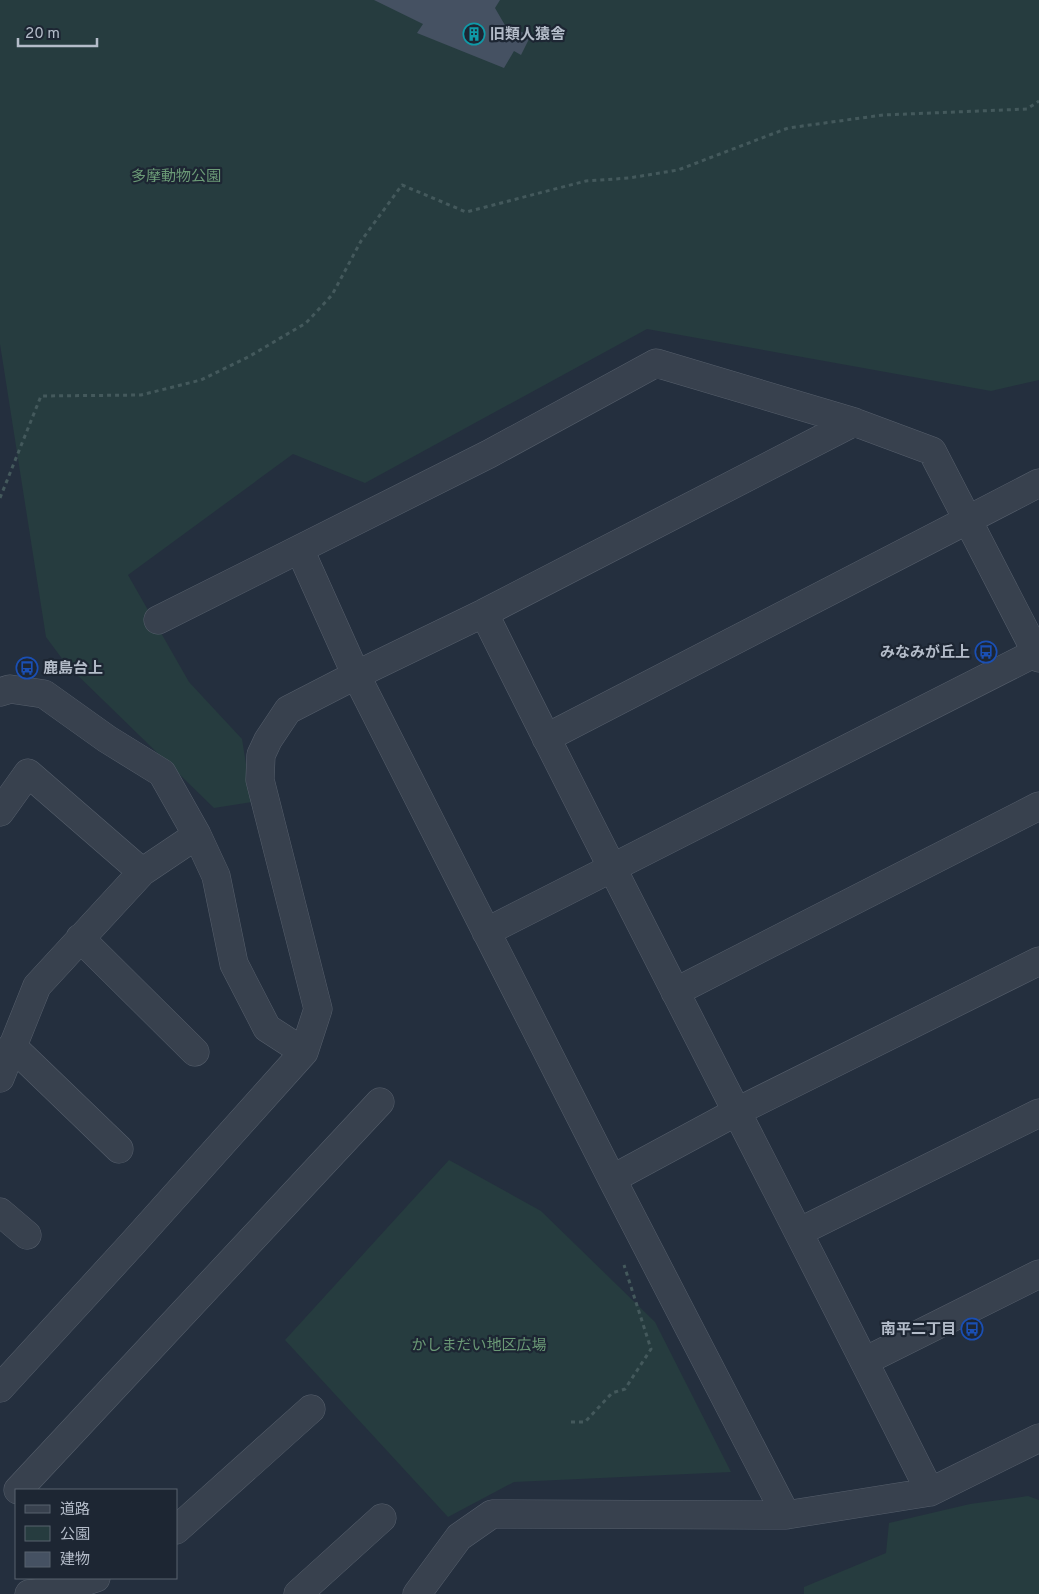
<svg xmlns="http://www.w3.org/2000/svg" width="1039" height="1594" font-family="Overpass,'Noto Sans JP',sans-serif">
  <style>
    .green { fill: #263c3f }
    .building { fill: #455162 }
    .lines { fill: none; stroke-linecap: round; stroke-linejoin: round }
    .minor-casing { stroke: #565f6c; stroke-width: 29 }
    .path { stroke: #44595c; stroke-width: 3; stroke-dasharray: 4 4; stroke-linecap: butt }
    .minor { stroke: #38414e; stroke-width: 28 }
    .labels { text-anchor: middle; stroke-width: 4.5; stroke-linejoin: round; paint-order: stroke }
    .poi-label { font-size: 15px; font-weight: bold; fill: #b4bcc9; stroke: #1d2633; text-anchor: start }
    .park-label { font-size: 15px; fill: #6b9a76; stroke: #1d2633 }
  </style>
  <rect width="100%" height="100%" fill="#242f3e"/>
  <!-- green -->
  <path class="green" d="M0,0H1039V380L991,391L647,329L365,483L293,454L128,575L189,682L242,739L252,802L214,808L66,664L46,637L0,344Z
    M449,1160L541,1211L655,1322L731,1472L514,1482L448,1517L285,1340Z
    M1028,1496L1039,1500V1594H804V1587L886,1553L889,1523L970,1504Z"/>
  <!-- building -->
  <path class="building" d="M374,0H500L495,8L506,27L531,35L521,55L514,51L504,68L417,33L423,24Z"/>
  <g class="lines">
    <!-- minor casing -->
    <g class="minor-casing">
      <path id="minor" d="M300,550L356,675L612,1179L786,1515
        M484,613C630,908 783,1198 930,1492
        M158,620L489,454L656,363L854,422
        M0,692L10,689L44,694L107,739L162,773L197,835L216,876L234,964L267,1028L304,1052L318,1009L260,780L261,755L268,740L288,710L356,675L484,613L854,422L932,451L1039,658
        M546,738L1039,483
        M0,812L28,773L142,872
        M486,932L1039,651
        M80,938L195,1052
        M675,992L1039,806
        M12,1046L119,1149
        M0,1078L37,986L142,872L197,835
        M612,1179L738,1111L1039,961
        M0,1212L27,1235
        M799,1232L1039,1113
        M865,1361L1039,1274
        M0,1388L132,1244L304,1052
        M18,1490L380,1102
        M176,1530L311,1409
        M29,1594L54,1591L96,1578
        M298,1594L382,1518
        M417,1594L459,1537L492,1514L786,1515L930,1492L1039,1438"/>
    </g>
    <!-- path -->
    <path class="path" d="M0,498L41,396L141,395L201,380L250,356L306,323L332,295L361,241L402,185L466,212L586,181L629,178L678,170L788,128L883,115L1027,109L1039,101
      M571,1422H585L612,1393L625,1389L651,1349L624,1265"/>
    <!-- minor -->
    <use href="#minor" class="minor"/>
  </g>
  <!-- icons -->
  <defs>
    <g id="building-ring" transform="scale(1.125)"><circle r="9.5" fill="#1d2633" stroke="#0f9aa8" stroke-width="1.5"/><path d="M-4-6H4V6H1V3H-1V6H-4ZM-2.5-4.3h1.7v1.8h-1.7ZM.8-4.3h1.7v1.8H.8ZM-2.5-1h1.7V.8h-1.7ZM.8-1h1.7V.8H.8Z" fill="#0f9aa8"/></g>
    <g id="bus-ring" transform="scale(1.125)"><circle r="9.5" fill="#1d2633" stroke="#1a4fb4" stroke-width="1.5"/><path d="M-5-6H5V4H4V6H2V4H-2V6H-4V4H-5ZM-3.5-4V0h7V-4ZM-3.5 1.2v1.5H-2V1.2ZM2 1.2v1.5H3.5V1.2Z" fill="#1a4fb4"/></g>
  </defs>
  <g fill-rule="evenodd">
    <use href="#building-ring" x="474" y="34"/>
    <use href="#bus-ring" x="986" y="652"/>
    <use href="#bus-ring" x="27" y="668"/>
    <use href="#bus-ring" x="972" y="1329"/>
  </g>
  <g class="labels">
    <!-- poi labels -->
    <g class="poi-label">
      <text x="490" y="39">旧類人猿舎</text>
      <text x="970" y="657" text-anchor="end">みなみが丘上</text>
      <text x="43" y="673">鹿島台上</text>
      <text x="956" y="1334" text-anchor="end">南平二丁目</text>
    </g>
    <!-- park labels -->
    <g class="park-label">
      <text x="176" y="181">多摩動物公園</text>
      <text x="479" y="1350">かしまだい地区広場</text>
    </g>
  </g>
  <!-- legend -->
  <rect x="15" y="1489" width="162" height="90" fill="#1d2633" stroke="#59626f"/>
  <rect x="25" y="1505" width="25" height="8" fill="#38414e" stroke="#59626f"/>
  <text x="60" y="1514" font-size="15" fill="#b4bcc9">道路</text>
  <rect x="25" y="1526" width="25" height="15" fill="#263c3f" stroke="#59626f"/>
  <text x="60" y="1539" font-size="15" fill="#b4bcc9">公園</text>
  <rect x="25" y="1552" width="25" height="15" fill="#455162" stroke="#59626f"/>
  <text x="60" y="1564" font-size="15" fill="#b4bcc9">建物</text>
  <!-- scale -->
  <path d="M18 38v8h79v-8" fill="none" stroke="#b4bcc9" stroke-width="2.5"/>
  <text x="25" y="38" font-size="15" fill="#b4bcc9" stroke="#1d2633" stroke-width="4" paint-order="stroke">20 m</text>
</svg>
